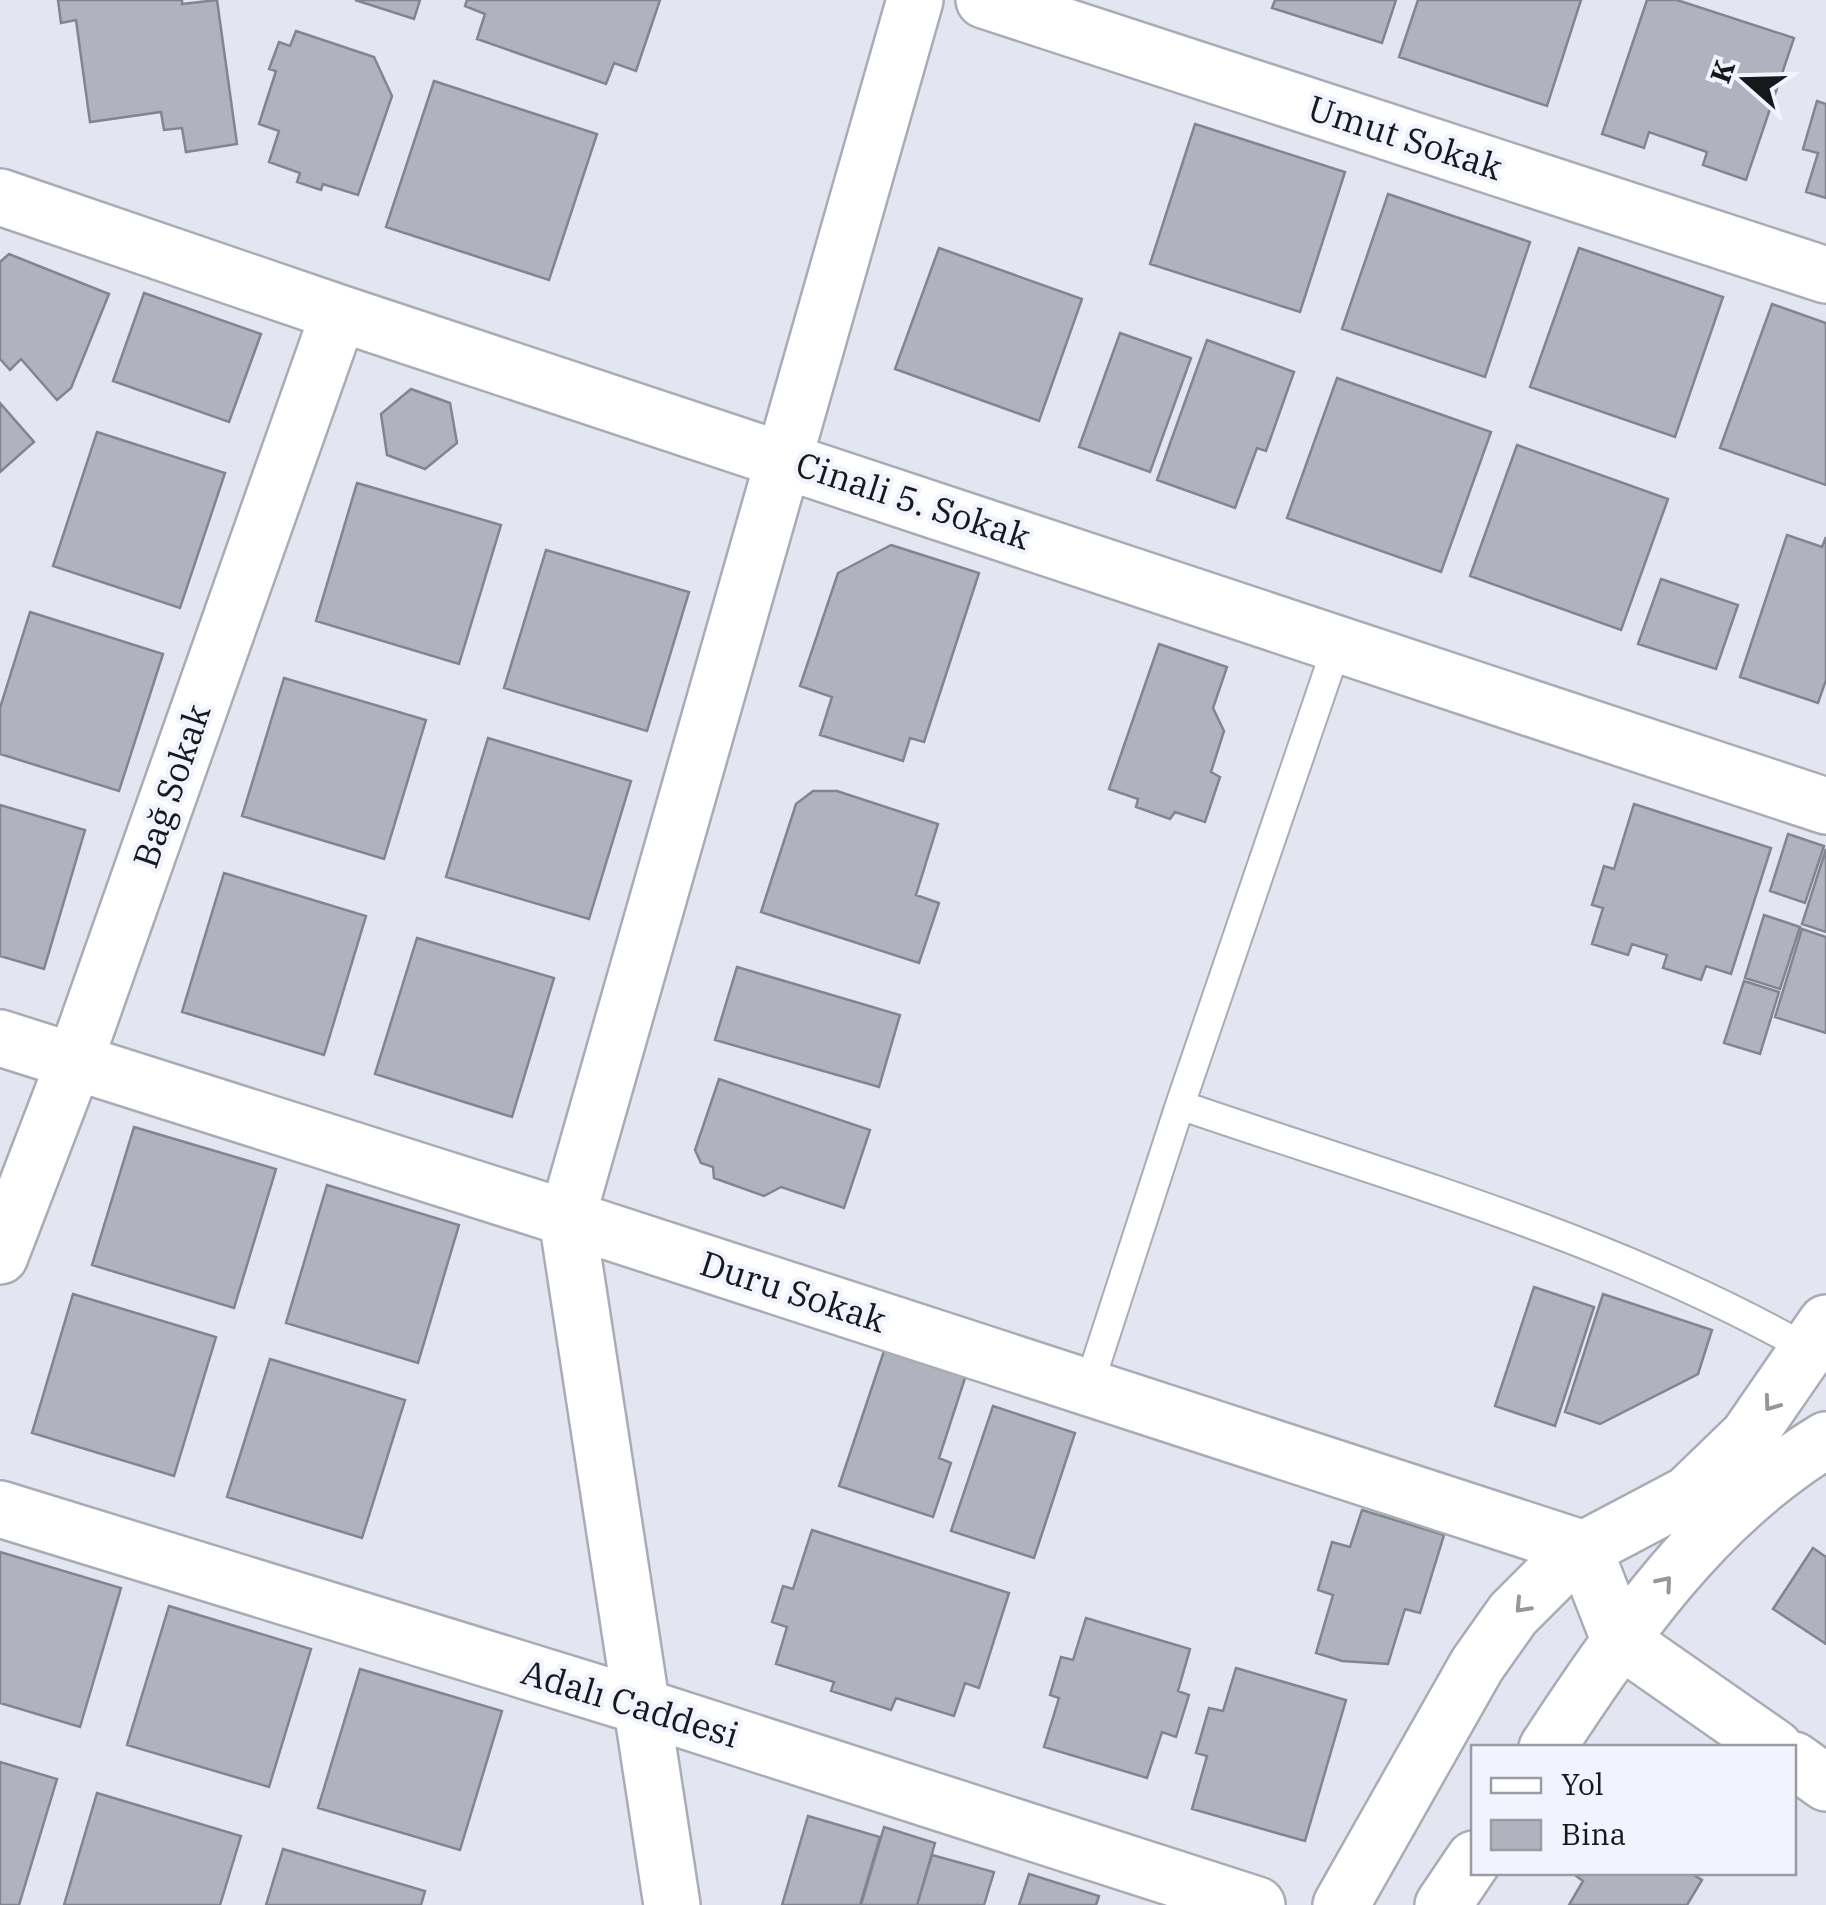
<svg xmlns="http://www.w3.org/2000/svg" width="1826" height="1905" font-family="'IBM Plex Serif',serif">
  <style>
    .building { fill: #b0b3bd; stroke: #82858e; stroke-width: 2.5 }
    .lines { fill: none; stroke-linecap: round; stroke-linejoin: round }
    .service-casing { stroke: #a9acb6; stroke-width: 32 }
    .minor-casing { stroke: #a9acb6; stroke-width: 60 }
    .service { stroke: #fff; stroke-width: 28 }
    .minor { stroke: #fff; stroke-width: 55 }
    .oneway { stroke: #979798 }
    .labels { text-anchor: middle; stroke-width: 9; stroke-linejoin: round; paint-order: stroke }
    .street-label { font-size: 35px; fill: #17181b; stroke: #f1f4fe }
  </style>
  <rect width="100%" height="100%" fill="#e3e6f1"/>
  <!-- building -->
  <path class="building" d="M58,0H182V4L217,0L237,144L186,152L182,128L164,130L161,112L90,122L76,20L61,23Z
    M355,0H420L414,19Z
    M467,0H660L636,71L614,63L606,84L477,39L485,14L465,6Z
    M1275,0H1396L1382,43L1272,8Z
    M1418,0H1581L1547,106L1399,57Z
    M1647,0H1677L1794,38L1746,180L1703,165L1707,152L1649,132L1644,148L1602,134Z
    M296,31L374,57L392,96L358,195L323,184L321,190L297,182L300,173L269,162L279,131L259,124L276,71L269,69L279,42L290,46Z
    M434,81L597,134L549,280L386,227Z
    M1817,101L1826,104V198L1806,192L1818,153L1803,149Z
    M1195,124L1345,172L1300,312L1150,264Z
    M1388,194L1530,242L1485,377L1342,329Z
    M939,248L1082,299L1039,421L895,369Z
    M1579,248L1723,297L1675,437L1530,387Z
    M9,254L109,294L71,388L57,400L21,359L10,370L0,359V262Z
    M144,293L261,334L229,422L113,381Z
    M1772,304L1826,323V485L1720,448Z
    M1120,333L1191,358L1150,472L1079,447Z
    M1207,340L1294,372L1266,451L1257,448L1235,508L1157,480Z
    M1337,378L1491,432L1441,572L1287,518Z
    M411,389L450,403L457,443L425,469L387,455L381,414Z
    M0,403L34,442L0,472Z
    M97,432L225,473L180,608L53,566Z
    M1517,445L1668,499L1621,630L1470,576Z
    M357,483L501,525L459,664L316,621Z
    M1787,535L1822,547L1826,537V680L1818,703L1740,677Z
    M891,545L979,573L924,742L910,738L903,761L820,735L832,697L800,686L838,573Z
    M546,550L689,592L647,731L504,688Z
    M1661,579L1738,605L1716,669L1638,644Z
    M30,612L163,654L119,791L0,754V708Z
    M1159,644L1227,667L1213,708L1224,731L1211,772L1220,777L1205,822L1175,812L1170,819L1136,807L1138,799L1109,789Z
    M284,678L426,720L384,859L242,816Z
    M488,738L631,781L589,919L446,877Z
    M813,791H837L938,824L916,895L939,903L919,963L761,912L796,804Z
    M1634,804L1771,848L1731,974L1706,966L1701,980L1663,968L1667,955L1632,944L1628,955L1592,944L1603,908L1592,905L1604,866L1614,869Z
    M0,805L85,830L44,969L0,956Z
    M1788,834L1824,846L1805,903L1770,891Z
    M1826,849V932L1802,924Z
    M224,873L366,916L324,1055L182,1012Z
    M1764,915L1800,927L1780,989L1745,978Z
    M1802,929L1826,937V1033L1775,1017Z
    M417,938L554,978L512,1117L375,1074Z
    M737,967L900,1015L879,1087L715,1040Z
    M1744,981L1779,992L1760,1054L1724,1043Z
    M719,1079L870,1130L844,1208L781,1187L764,1196L714,1178L713,1167L701,1163L695,1150Z
    M134,1127L276,1169L234,1308L92,1265Z
    M327,1185L459,1225L418,1363L286,1323Z
    M1534,1287L1594,1307L1555,1426L1495,1406Z
    M73,1294L216,1337L174,1476L32,1433Z
    M1603,1294L1712,1330L1698,1374L1600,1424L1565,1412Z
    M885,1348L966,1375L939,1458L951,1463L933,1517L839,1486Z
    M270,1359L405,1400L362,1538L227,1497Z
    M993,1406L1075,1433L1034,1558L951,1531Z
    M1362,1510L1444,1535L1420,1613L1405,1609L1388,1664L1342,1661L1316,1653L1333,1595L1318,1590L1332,1542L1350,1547Z
    M812,1530L1009,1593L979,1688L965,1683L954,1716L896,1698L891,1710L831,1691L834,1682L776,1664L787,1627L772,1622L783,1586L793,1589Z
    M1813,1548L1826,1557V1644L1773,1609Z
    M0,1552L121,1588L80,1727L0,1703Z
    M169,1606L311,1649L269,1787L127,1745Z
    M1086,1618L1190,1649L1178,1691L1189,1695L1176,1737L1162,1732L1147,1778L1044,1747L1059,1698L1050,1695L1061,1657L1073,1660Z
    M1236,1668L1346,1700L1305,1841L1192,1809L1207,1756L1196,1753L1209,1708L1223,1711Z
    M360,1669L502,1711L460,1850L318,1808Z
    M0,1762L57,1779L19,1905H0Z
    M97,1793L241,1836L220,1905H64Z
    M808,1816L880,1837L860,1905H782Z
    M884,1827L935,1843L917,1905H861Z
    M283,1849L425,1891L421,1905H266Z
    M932,1855L994,1872L984,1905H917Z
    M1571,1872H1689L1702,1880L1687,1905H1569L1583,1881Z
    M1029,1874L1099,1896L1096,1905H1019Z"/>
  <g class="lines">
    <!-- service casing -->
    <g class="service-casing">
      <path id="service" d="M1180,1105C1392,1178 1613,1238 1809,1350
        M1088,1388L1180,1105L1338,643"/>
    </g>
    <!-- minor casing -->
    <g class="minor-casing">
      <path id="minor" d="M984,0L1826,275
        M0,197L339,313L1826,806
        M0,1038L567,1218L1584,1549L1619,1639L1775,1748
        M0,1256L74,1063L339,313
        M0,1509L640,1706L1257,1905
        M1547,1748C1624,1631 1704,1514 1826,1440
        M1794,1760L1826,1783
        M672,1905L567,1218L915,0
        M1341,1905L1477,1665L1513,1614L1560,1567L1584,1549L1688,1494L1748,1436L1826,1323
        M1443,1905L1474,1859"/>
    </g>
    <!-- service -->
    <use href="#service" class="service"/>
    <!-- minor -->
    <use href="#minor" class="minor"/>
  </g>
  <!-- one-way arrows -->
  <defs><path id="oneway-chevron" d="M-2-3.5L2.5 0L-2 3.5" fill="none" stroke-width="1.6" stroke-linecap="round" stroke-linejoin="round" transform="scale(2.5)"/></defs>
  <g class="oneway">
    <use href="#oneway-chevron" transform="translate(1771 1404) rotate(126)"/>
    <use href="#oneway-chevron" transform="translate(1665 1583) rotate(-50)"/>
    <use href="#oneway-chevron" transform="translate(1522 1606) rotate(133)"/>
  </g>
  <g class="labels">
    <!-- street labels -->
    <g class="street-label">
      <text transform="translate(1405 138) rotate(18)" y="12">Umut Sokak</text>
      <text transform="translate(913 501) rotate(18)" y="12">Cinali 5. Sokak</text>
      <text transform="translate(172 786) rotate(-71)" y="12">Bağ Sokak</text>
      <text transform="translate(793 1292) rotate(18)" y="12">Duru Sokak</text>
      <text transform="translate(630 1704) rotate(17)" y="12">Adalı Caddesi</text>
    </g>
  </g>
  <!-- legend -->
  <rect x="1471" y="1745" width="325" height="130" fill="#f1f4fe" stroke="#9a9ca3" stroke-width="2.5"/>
  <rect x="1491" y="1778" width="50" height="15" fill="#ffffff" stroke="#9a9ca3" stroke-width="2.5"/>
  <text x="1561" y="1795" font-size="30" fill="#17181b">Yol</text>
  <rect x="1491" y="1820" width="50" height="30" fill="#b0b3bd" stroke="#9a9ca3" stroke-width="2.5"/>
  <text x="1561" y="1845" font-size="30" fill="#17181b">Bina</text>
  <!-- north arrow -->
  <g transform="translate(1746 80) rotate(290)" stroke="#f1f4fe" stroke-width="8" paint-order="stroke">
  <path d="M0-8L18 38L0 25L-18 38Z" fill="#17181b"/>
  <text y="-15" font-size="28" font-weight="bold" text-anchor="middle" fill="#17181b">K</text>
  </g>
</svg>
